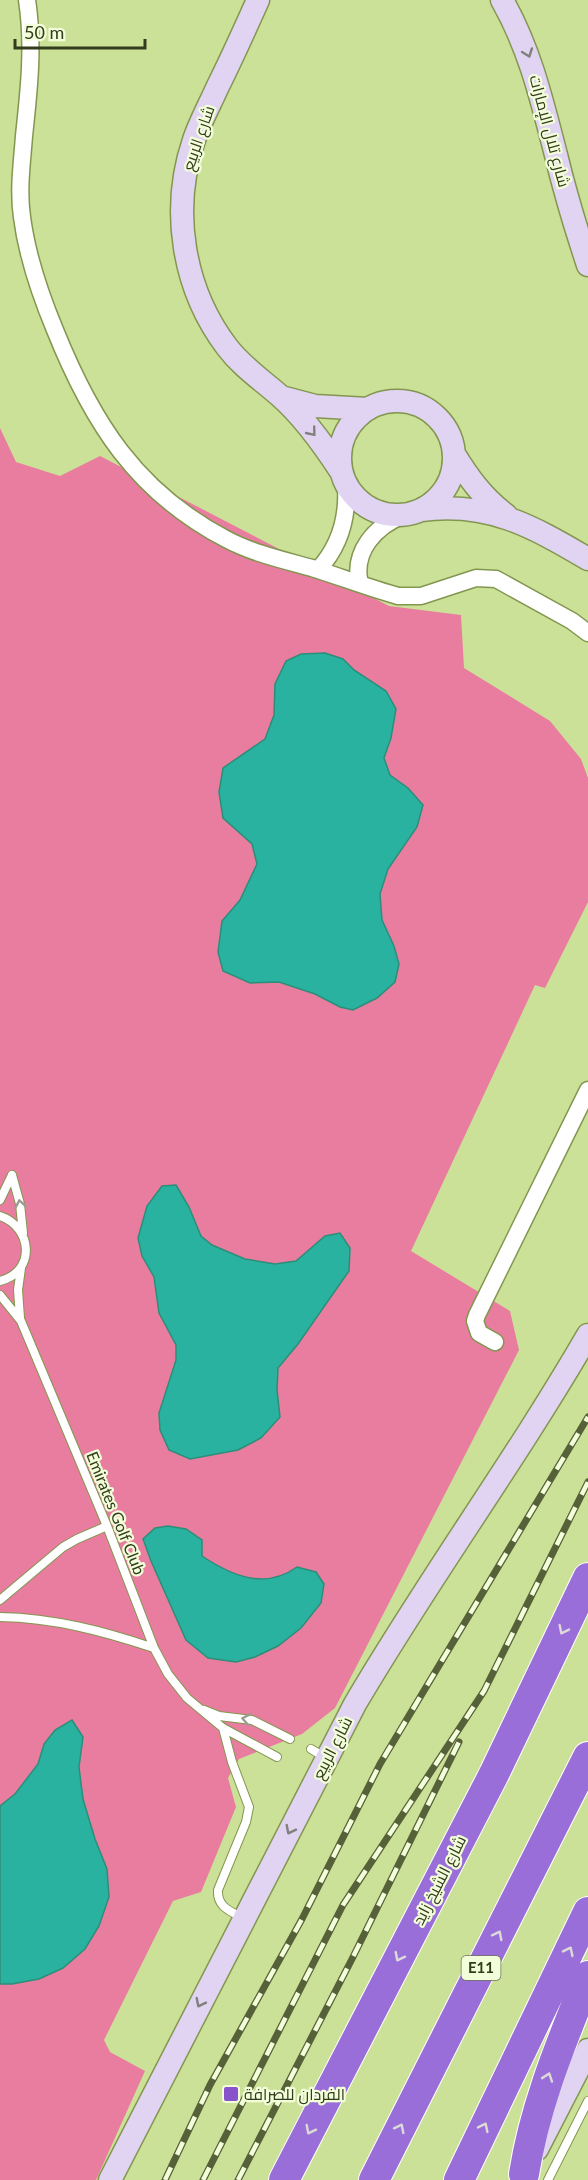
<svg xmlns="http://www.w3.org/2000/svg" width="588" height="2180" font-family="Lato,Cairo,sans-serif">
  <style>
    .green { fill: #e97d9f }
    .water { fill: #29b2a0; stroke: #2c8e79; stroke-width: 1.5 }
    .lines { fill: none; stroke-linecap: round; stroke-linejoin: round }
    .lane-casing { stroke: #839650; stroke-width: 10 }
    .street-casing { stroke: #839650; stroke-width: 19 }
    .secondary-casing { stroke: #839650; stroke-width: 25 }
    .highway-casing { stroke: #fff; stroke-width: 32 }
    .lane { stroke: #fff; stroke-width: 8 }
    .street { stroke: #fff; stroke-width: 16 }
    .secondary { stroke: #e1d4f3; stroke-width: 22 }
    .highway { stroke: #9a6ed8; stroke-width: 30 }
    .rail-casing { stroke: #566139; stroke-width: 7 }
    .rail { stroke: #f2fdd9; stroke-width: 4.5; stroke-dasharray: 14; stroke-linecap: butt }
    .oneway { stroke: #81807d }
    .oneway2 { stroke: #999d8e }
    .oneway3 { stroke: #dcd9d9 }
    .poi-dot { fill: #8752ca; stroke: #f2fdd9; stroke-width: 2 }
    .labels { text-anchor: middle; stroke-width: 4.5; stroke-linejoin: round; paint-order: stroke }
    .shield { fill: #f2fdd9; stroke: #6c7555; stroke-width: 1.5 }
    .shield-label { font-size: 15px; font-weight: bold; fill: #333b1d }
    .street-label { font-size: 16px; fill: #333b1d; stroke: #f2fdd9 }
    .poi-label { font-size: 16px; fill: #333b1d; stroke: #f2fdd9; text-anchor: start }
  </style>
  <rect width="100%" height="100%" fill="#cce198"/>
  <!-- green -->
  <path class="green" d="M0,428L16,462L60,476L100,456L389,606L461,615L464,668L550,721L581,759L588,778V902L545,988L535,985L411,1251L510,1311L519,1350L335,1708L302,1734L239,1759L228,1778L236,1807L201,1892L173,1901L104,2040L110,2052L145,2071L96,2180H0Z"/>
  <!-- water -->
  <path class="water" d="M325,653L343,659L354,670L386,691L396,709L391,738L384,758L390,775L408,788L423,805L417,827L388,869L380,894L382,920L394,946L399,964L395,982L377,998L353,1010L340,1007L315,994L279,982L250,983L223,971L218,952L222,921L240,900L257,864L252,844L223,818L219,792L223,768L265,739L274,715L275,684L286,661L301,654Z
    M176,1185L189,1207L201,1236L212,1245L245,1259L275,1264L296,1261L325,1236L340,1233L350,1248L349,1271L298,1344L278,1368L277,1390L280,1417L261,1438L238,1450L190,1459L169,1450L160,1430L159,1413L176,1360V1345L159,1313L154,1277L142,1256L138,1238L147,1206L162,1186Z
    M168,1526L186,1529L202,1540V1556C232,1576 265,1590 297,1567L316,1572L324,1584L321,1603L301,1628L278,1646L255,1657L236,1662L208,1658L186,1640L151,1561L143,1539L155,1528Z
    M72,1720L83,1737L79,1767L83,1799L95,1839L107,1869L109,1897L99,1926L85,1949L63,1968L39,1979L12,1984H0V1806L15,1794L38,1764L44,1744L55,1730Z"/>
  <g class="lines">
    <!-- lane casing -->
    <g class="lane-casing">
      <path id="lane" d="M12,1175L20,1204L23,1233
        M0,1200L12,1175
        M0,1216C33,1227 36,1272 0,1281
        M0,1295L21,1321L107,1526L154,1648L168,1674L187,1698L223,1728L277,1757
        M20,1318L18,1290L21,1268
        M0,1600L63,1547L77,1539L107,1526
        M0,1617C54,1618 103,1631 154,1648
        M204,1710L219,1716L252,1720L290,1739
        M223,1728L232,1762L249,1807L246,1822L218,1890C217,1907 230,1911 243,1918
        M311,1749L326,1758
        M548,2180L588,2101"/>
    </g>
    <!-- street casing -->
    <g class="street-casing">
      <path id="street" d="M27,0C34,45 29,90 24,136C22,163 18,190 22,217C27,256 40,294 55,330C92,422 136,492 226,539C252,553 283,560 312,568C341,577 369,588 398,596H421L476,578L496,579L572,621L588,633
        M318,570C340,546 348,518 346,486
        M360,584C352,552 375,526 404,515
        M495,1342L479,1333L475,1321L477,1315L588,1090"/>
    </g>
    <!-- secondary casing -->
    <g class="secondary-casing">
      <path id="secondary" d="M258,0C245,29 232,58 218,86C210,104 200,122 194,140C170,210 183,289 227,347C242,367 262,380 280,396C304,417 323,444 340,470
        M502,0C530,49 542,101 556,155C565,192 576,229 588,265
        M281,397L315,406L368,409
        M340 458a57 57 0 1 1 114 0a57 57 0 1 1-114 0Z
        M454,454C468,477 483,498 506,515
        M421,510C488,501 532,526 588,559
        M537,2149L588,2050
        M110,2180L355,1704C429,1578 515,1461 588,1335"/>
    </g>
    <!-- highway casing -->
    <g class="highway-casing">
      <path id="highway" d="M524,2174C535,2104 562,2041 588,1976
        M284,2180L494,1774L588,1578
        M374,2180L588,1757
        M459,2180L588,1912"/>
    </g>
    <!-- lane -->
    <use href="#lane" class="lane"/>
    <!-- street -->
    <use href="#street" class="street"/>
    <!-- secondary -->
    <use href="#secondary" class="secondary"/>
    <!-- highway -->
    <use href="#highway" class="highway"/>
    <!-- rail casing -->
    <g class="rail-casing">
      <path id="rail" d="M165,2180L210,2085L302,1919L380,1764L588,1417
        M203,2180L343,1905L484,1691L588,1482
        M238,2180L352,1959L459,1742"/>
    </g>
    <!-- rail -->
    <use href="#rail" class="rail"/>
  </g>
  <!-- one-way arrows -->
  <defs><path id="oneway-chevron" d="M-2-3.5L2.5 0L-2 3.5" fill="none" stroke-width="1.6" stroke-linecap="round" stroke-linejoin="round" transform="scale(1.5)"/></defs>
  <g class="oneway">
    <use href="#oneway-chevron" transform="translate(528 53) rotate(70)"/>
    <use href="#oneway-chevron" transform="translate(312 432) rotate(51)"/>
    <use href="#oneway-chevron" transform="translate(290 1830) rotate(117)"/>
    <use href="#oneway-chevron" transform="translate(200 2003) rotate(117)"/>
  </g>
  <g class="oneway2">
    <use href="#oneway-chevron" transform="translate(20 1204) rotate(-100)"/>
    <use href="#oneway-chevron" transform="translate(246 1719) rotate(-169)"/>
  </g>
  <g class="oneway3">
    <use href="#oneway-chevron" transform="translate(563 1630) rotate(116)"/>
    <use href="#oneway-chevron" transform="translate(498 1935) rotate(-63)"/>
    <use href="#oneway-chevron" transform="translate(569 1951) rotate(-64)"/>
    <use href="#oneway-chevron" transform="translate(399 1957) rotate(117)"/>
    <use href="#oneway-chevron" transform="translate(548 2077) rotate(-71)"/>
    <use href="#oneway-chevron" transform="translate(484 2127) rotate(-64)"/>
    <use href="#oneway-chevron" transform="translate(400 2128) rotate(-63)"/>
    <use href="#oneway-chevron" transform="translate(310 2130) rotate(117)"/>
  </g>
  <!-- markers -->
  <rect class="poi-dot" x="223" y="2086" width="16" height="16" rx="3"/>
  <g class="labels">
    <!-- shield labels -->
    <rect class="shield" x="461.5" y="1956" width="39" height="24" rx="4.5"/>
    <g class="shield-label">
      <text x="481" y="1973">E11</text>
    </g>
    <!-- street labels -->
    <g class="street-label">
      <text transform="translate(550 131) rotate(75)" y="6">شارع تلال الإمارات</text>
      <text transform="translate(198 138) rotate(-71)" y="6">شارع الربيع</text>
      <text transform="translate(116 1513) rotate(68)" y="6">Emirates Golf Club</text>
      <text transform="translate(332 1748) rotate(-63)" y="6">شارع الربيع</text>
      <text transform="translate(439 1880) rotate(-63)" y="6">شارع الشيخ زايد</text>
    </g>
    <!-- poi labels -->
    <g class="poi-label">
      <text x="244" y="2100">الفردان للصرافة</text>
    </g>
  </g>
  <!-- scale -->
  <path d="M15 39v9h130v-9" fill="none" stroke="#333b1d" stroke-width="3"/>
  <text x="24" y="39" font-size="18" fill="#333b1d" stroke="#f2fdd9" stroke-width="4.5" paint-order="stroke">50 m</text>
</svg>
